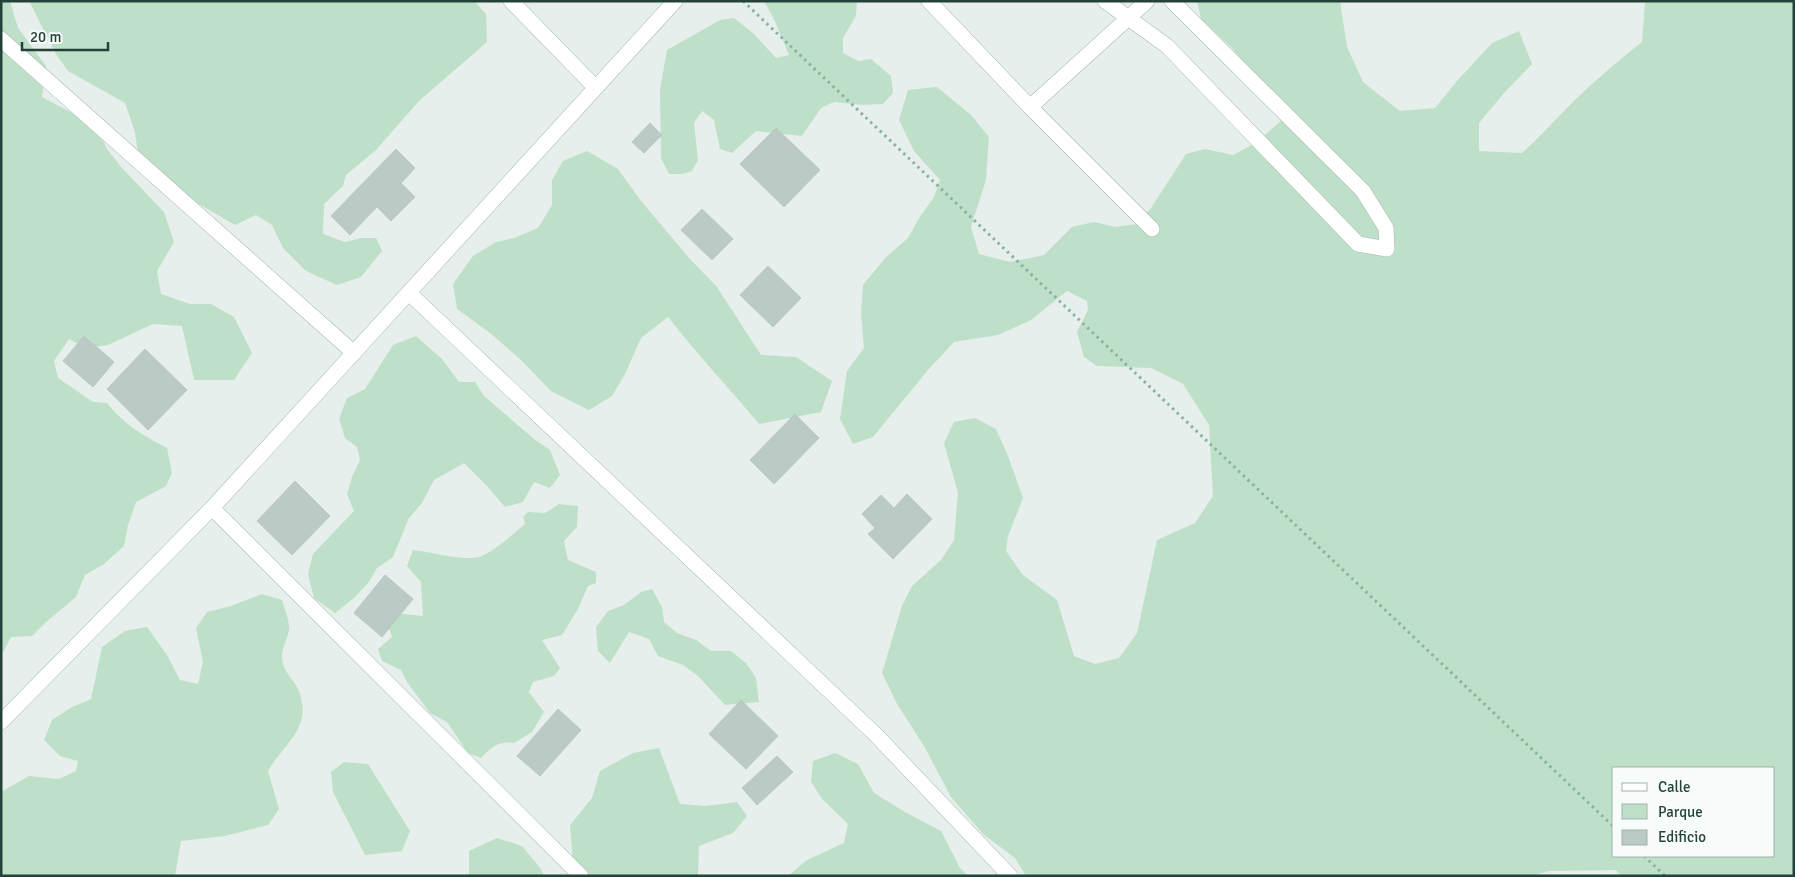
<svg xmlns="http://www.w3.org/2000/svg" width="1795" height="877" font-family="Signika,sans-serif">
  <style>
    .green { fill: #bfe0c8; fill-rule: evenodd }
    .building { fill: #bbcac4; stroke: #b8c9c2 }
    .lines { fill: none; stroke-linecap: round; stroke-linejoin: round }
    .street-casing { stroke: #a8b8b2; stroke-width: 16 }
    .path { stroke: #86b3a5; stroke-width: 3; stroke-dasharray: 2.5 4; stroke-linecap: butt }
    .street { stroke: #fff; stroke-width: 15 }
  </style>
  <rect width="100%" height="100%" fill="#e6efeb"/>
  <!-- green -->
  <path class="green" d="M1,1H10L18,28L46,66L42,97L74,114L93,120L107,149L122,168L164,212L174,242L157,271L161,294L190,304H211L234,317L252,353L234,380H194L182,326L153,324L108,345L86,348L69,339L54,361L58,378L93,402L107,403C125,425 142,435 167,448L172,473L166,486L136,502L128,525L124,546L104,564L85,575L76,597L46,622L32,636L11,637L1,656Z
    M29,1H474L486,14L487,42L419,101L376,150L346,175L343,186L324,204L323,234L345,242L361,238H376L382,251L361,277L337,285L306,271L283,248L272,225L256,215L235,225L199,204L177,198L139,161L135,132L125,103L68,71L56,54Z
    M764,1H857L856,16L843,38V53L858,61L871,59L891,76L893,93L883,104L862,105L834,102L821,108L802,136L756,131L732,153L720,149L714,120L702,111L694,123L698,160L692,171L682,174H669L661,158L660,89L667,50L720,20L734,18L754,34L776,58L789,55L773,17Z
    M1197,1H1340L1347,47L1363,82L1400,111L1435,108L1457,81L1492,43L1519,31L1532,64L1504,93L1479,123V151L1522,153C1538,139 1551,124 1566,109C1590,85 1615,63 1642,42L1645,3L1642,1H1794V876H1621L1616,870L1549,871L1531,876H1026L1015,858L983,834L951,797L924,746L897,704L882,673L902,606L912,586L941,560L954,540L958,493L944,443L954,422L975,418L996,429L1008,456L1023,498L1008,536L1006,551L1023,575L1057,600L1074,656L1095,664L1119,658L1137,633L1157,540L1195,523L1213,496L1209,425L1183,384L1151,368L1097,366L1084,357L1077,332L1088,310L1087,301L1067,291L1031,320L998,335L954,342L928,370L873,437L853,444L840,419L847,371L864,348L861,314L863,285L886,257L908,238L919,218L934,197L940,180L914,151L899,120L908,90L937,87L971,115L989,137L986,180L971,227L979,254L1010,262L1044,255L1072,227L1094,222L1115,227L1137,224L1151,208L1186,154L1205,149L1233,155L1257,142L1283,119L1260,84L1233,49L1201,19ZM1614,768H1774V856H1614Z
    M587,151L618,169L641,201L690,259L717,287L761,355L796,357L832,381L821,412L759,424C729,388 697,354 668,317L641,338L625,374L612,396L589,410L551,391L520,359L490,333L457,309L453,284L473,256L496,242L514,238L538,228L552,205V180L563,161Z
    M416,336L442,359L459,382H475L484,396L534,439L550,450L560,475L550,488L534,482L523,502L505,507L487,486L464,463L434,480L422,503L409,518L393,557L377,568L369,582L355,597L335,613L314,598L308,574L313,554L354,511L347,494L352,477L360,460L357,447L345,438L339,419L347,398L365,389L393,345Z
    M559,504L578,506L577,527L564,541L568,560L596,572V583L588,586L578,609L562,635L542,640L560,668L554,676L533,682L529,692L544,712L532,732L514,743C499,741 491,747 481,758L468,753L447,722L430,713L407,682L401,670L382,661L378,649L392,637L386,620L394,613L423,616L421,582L407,566L413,550C433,552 453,559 472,558C490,557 511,535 525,524L523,517L528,512L545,513Z
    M652,589L662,607L664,622L677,633L696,640L711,651H731L746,663L756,678L759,702L725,705L698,676L683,665L658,656L649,639L629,632L610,663L598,651L596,627L608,611L624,605L641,592Z
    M262,594L282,600C284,608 290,621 289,630C287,641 279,652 283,664C286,675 297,683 300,694C311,729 284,744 268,771L279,809L268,825L225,836L181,841L175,876H1V792L29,776L59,779L76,771L78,761L60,756L44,740L52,720L72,707L91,699L102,647L125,631L147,627L167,655L180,680L198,684L203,662L196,628L207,612L231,606Z
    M659,748L680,804L706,806L737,802L747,816L733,833L699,846L698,876H574L570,825L592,798L600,771L633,753Z
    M835,753L858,764L874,793L905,812L941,831L960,868L968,876H788L807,860L844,843L848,824L823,800L811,782L813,761Z
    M344,762L368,764L410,831L402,851L365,855L333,792L331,772Z
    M497,838L522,846L541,869L544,876H469V851Z"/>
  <!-- building -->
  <path class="building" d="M650,123L662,135L644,153L632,142Z
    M776,128L820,170L784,207L740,164Z
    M396,149L415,168L401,183L415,197L391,221L377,207L350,235L331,216Z
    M702,209L733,239L712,260L681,230Z
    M768,266L801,298L773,327L740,295Z
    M84,336L114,362L93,387L63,361Z
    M145,349L187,390L148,430L107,389Z
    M795,414L819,438L774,484L750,460Z
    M295,481L330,516L292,555L257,521Z
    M907,494L932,519L893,559L868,534L875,528L862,514L881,495L894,508Z
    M385,575L413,599L382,637L354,613Z
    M741,700L778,736L746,769L709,734Z
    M558,709L581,730L540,776L517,756Z
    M777,756L793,772L757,805L742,788Z"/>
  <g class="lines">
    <!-- street casing -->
    <g class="street-casing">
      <path id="street" d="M511,1L595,87
        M929,1L1030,107L1152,229
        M1105,1L1167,46L1358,244L1387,249L1386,228L1363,191L1172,1
        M1,39L354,353
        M1030,107L1147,1
        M409,293L876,735L1010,876
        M212,508L581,876
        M1,722L212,508L675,1"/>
    </g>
    <!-- path -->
    <path class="path" d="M743,1L1614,827
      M1644,856L1665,876"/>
    <!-- street -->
    <use href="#street" class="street"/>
  </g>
  <!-- border -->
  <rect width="1795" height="877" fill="none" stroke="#24423a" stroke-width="5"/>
  <!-- legend -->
  <rect x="1612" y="767" width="162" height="90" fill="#f7fbf9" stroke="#a3b1ad"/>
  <rect x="1622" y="783" width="25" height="8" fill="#ffffff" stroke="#a3b1ad"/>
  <text x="1658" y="792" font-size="15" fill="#24423a">Calle</text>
  <rect x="1622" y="804" width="25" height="15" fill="#bfe0c8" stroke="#a3b1ad"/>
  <text x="1658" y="817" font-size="15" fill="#24423a">Parque</text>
  <rect x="1622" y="830" width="25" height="15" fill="#bbcac4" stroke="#a3b1ad"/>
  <text x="1658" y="842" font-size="15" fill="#24423a">Edificio</text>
  <!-- scale -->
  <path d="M22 42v8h86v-8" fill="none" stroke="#24423a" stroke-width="2.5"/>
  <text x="30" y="42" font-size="15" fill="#24423a" stroke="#f7fbf9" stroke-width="4" paint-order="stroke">20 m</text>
</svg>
